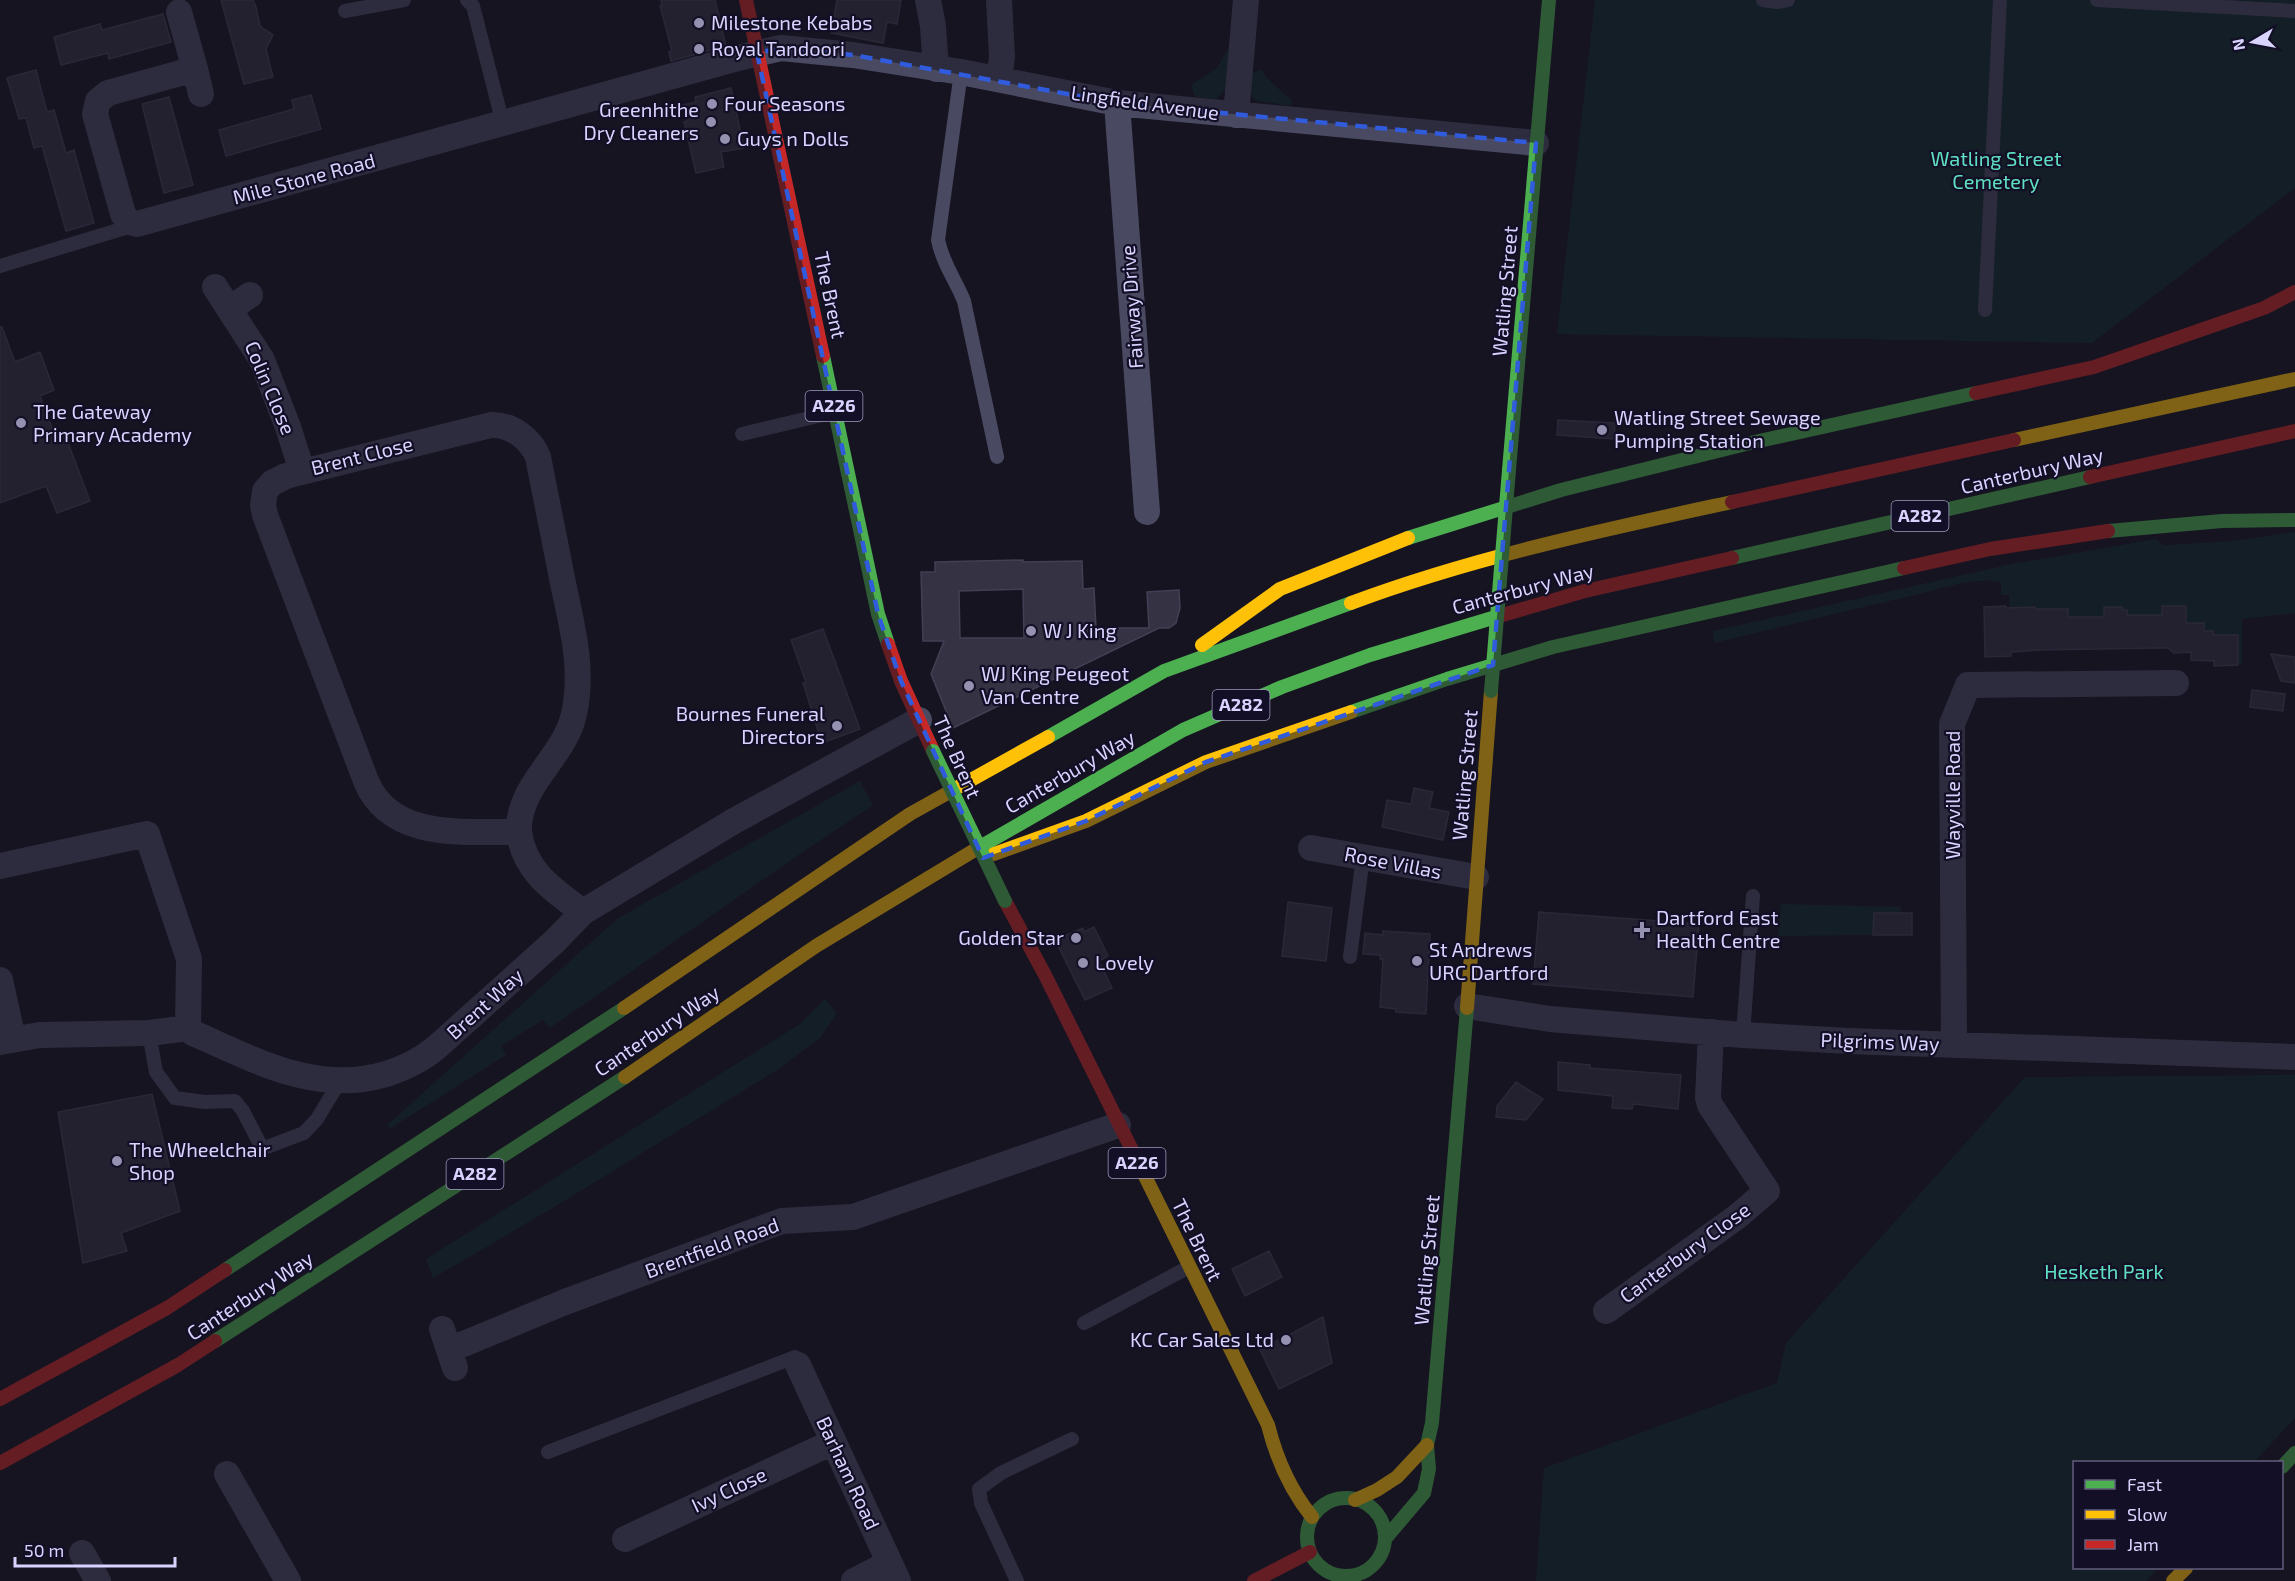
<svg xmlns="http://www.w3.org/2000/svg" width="2295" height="1581" font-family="'Exo 2',sans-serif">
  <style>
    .green { fill: #132c2d }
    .building { fill: #343243; stroke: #433f54; stroke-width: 1.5; fill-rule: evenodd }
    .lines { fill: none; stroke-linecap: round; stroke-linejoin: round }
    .lane { stroke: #4a4962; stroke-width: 14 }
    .street { stroke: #4a4962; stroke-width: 26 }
    .fast { stroke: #4caf50; stroke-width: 14 }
    .slow { stroke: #ffc107; stroke-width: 14 }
    .jam { stroke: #c62828; stroke-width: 14 }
    .fast-bridge { stroke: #4caf50; stroke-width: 14 }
    .marked { fill: none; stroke: #305bdc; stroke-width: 4.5; stroke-dasharray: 12 8; stroke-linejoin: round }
    .poi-dot { fill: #9591b1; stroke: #130f26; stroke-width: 2 }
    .labels { text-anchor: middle; stroke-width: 4.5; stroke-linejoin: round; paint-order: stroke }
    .shield { fill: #130f26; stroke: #9e99be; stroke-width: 1.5 }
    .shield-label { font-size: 18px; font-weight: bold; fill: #d9d4ff }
    .poi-label { font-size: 20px; fill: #d9d4ff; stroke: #130f26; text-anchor: start }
    .street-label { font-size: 20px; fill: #d9d4ff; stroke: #130f26 }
    .park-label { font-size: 20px; fill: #5fe0c0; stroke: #130f26 }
  </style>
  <rect width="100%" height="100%" fill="#161421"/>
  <!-- green -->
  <path class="green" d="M1595,0H2295V188L2092,343L1557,334Z
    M1231,44L1228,87L1216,99L1195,97L1191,85L1216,69Z
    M1261,70L1269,80L1292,101L1290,106L1255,100L1249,92L1252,73Z
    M2295,532V613L2242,619V664H2238V635H2214L2213,631H2204V623H2192L2187,648L2186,606H2162V615L2156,617L2152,615H2130V648H2128L2127,610H2122L2121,607H2104V617H2072V649H2069L2068,609H2061V617L2043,650L2037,651L2035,607L2013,608V618L2010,620L2009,595H2001V582C1977,576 1936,590 1911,596C1845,611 1780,627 1714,643L1713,631L2012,564L2156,539L2163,545H2167L2233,541Z
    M860,781L873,805L810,847L550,1028L543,1020L501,1046L506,1055L391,1128L387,1125L617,919Z
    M1781,904L1901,907V913H1874L1873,935L1778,936Z
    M825,999L837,1013L820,1038L777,1070L561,1203L433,1278L426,1259L800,1024Z
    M2295,1075V1418L2254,1462H2074V1568H2158L2146,1581H1536L1544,1468L1777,1383L1786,1343L2025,1077Z"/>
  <!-- building -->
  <path class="building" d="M221,0H253L256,7L260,26L273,35L266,49L273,77L244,84Z
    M661,0H715L726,46L671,61L669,52L672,51L660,6H662Z
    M837,0H901L897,24L887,22L883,43L831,33Z
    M163,14L171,42L109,59L108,53L61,65L54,37L100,24L102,30Z
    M36,70L47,112L54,110L66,153L74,150L94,223L66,231L42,146L34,148L26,118L19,119L7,78Z
    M731,88L744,148L721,152L724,167L696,173L684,122L687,121L683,105L696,102L695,97Z
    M311,95L321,129L226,156L219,130L294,109L292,100Z
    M169,97L193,185L164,193L142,104Z
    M0,327H2L15,362L40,352L54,390L40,396L56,438L65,435L90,501L57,513L46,486L0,503Z
    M1558,420L1615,423L1614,439L1557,435Z
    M1023,560V562L1082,561L1083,589L1094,588L1096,628H1149L1147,592L1179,590L1180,608L1176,623L1169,628H1159L953,728L931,674L944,641H923L921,572H935V562ZM1023,589L1024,638H960L959,591Z
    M2006,606V608L2035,607L2036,609H2068V617H2104V607H2122V610H2127V615H2162V606H2186V623H2204V631H2213L2214,635H2238V665L2214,666V661L2191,660V652L2174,653L2168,648H2159L2037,650L2011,652V656L1985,657L1984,607Z
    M823,629L860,729L822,743L803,683L806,682L791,640Z
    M2271,654L2295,657V683L2281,681Z
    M2252,690L2285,694L2283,711L2250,707Z
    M1414,788L1433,792L1429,808L1449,812L1443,840L1382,827L1387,800L1411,804Z
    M1288,902L1332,908L1326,961L1282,956Z
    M1539,912L1699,924L1693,997L1533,984Z
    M1874,913H1912V935H1873Z
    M1094,927L1108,956L1099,961L1112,988L1085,1000L1055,940L1083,928L1084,932Z
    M1383,931L1430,934L1426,1014L1396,1012V1009L1380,1007L1383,959H1380V955L1363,954L1365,933L1383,935Z
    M1558,1062L1590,1065V1068L1681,1075L1678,1109L1633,1104L1632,1109L1612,1108L1613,1096L1558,1090Z
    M1516,1082L1543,1099L1526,1120L1496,1117L1497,1106Z
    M152,1094L180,1211L121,1233L127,1251L83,1263L58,1112Z
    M1269,1251L1282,1277L1245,1296L1232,1269Z
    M1323,1317L1332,1363L1279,1389L1260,1350Z"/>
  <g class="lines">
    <!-- lane -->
    <path class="lane" d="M467,0L473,6L503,124
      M1763,0L1777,2L1788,0
      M2097,0L2295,11
      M345,11L404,0
      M961,72L938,240C943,264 955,279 964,301L997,457
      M0,266L135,225
      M1985,310L2000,0
      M742,434L835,412
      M1350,957L1363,857
      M149,1033L156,1072L175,1098L205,1102L235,1101L243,1111L261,1146L267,1147L304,1133L317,1119L340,1081
      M1743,1035L1753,896
      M1084,1323L1189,1267
      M548,1452L795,1357L798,1365
      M1017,1581L981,1503L979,1489L1001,1473L1072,1439"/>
    <!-- street -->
    <path class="street" d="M928,0L933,26L936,69
      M999,0L1002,57L999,79
      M179,12L195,69L108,93L98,101L95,114L123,214L128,221L137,224L738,58L781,48L853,55L961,72L1117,103L1536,143
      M195,69L201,94
      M1117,103L1147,512
      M1236,115L1246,0
      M215,287L262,360L288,427L302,471
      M230,309L250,295
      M519,832C517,785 565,757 574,714C584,669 572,626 563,583C555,541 546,499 538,457C531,439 511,424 491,425L286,476L272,483L265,491L263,505L265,515L366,781C391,841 464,831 519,832C524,871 553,890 583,912
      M1311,848L1476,877
      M0,866L147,834L189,959L188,1028
      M0,980L13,1039
      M1467,1006L1550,1019L1743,1035L1849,1041L2295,1057
      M0,1042L40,1035L149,1033L188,1028L193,1033C255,1060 316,1095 386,1074C405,1068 422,1060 438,1046L555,941L583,912L734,821L919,720
      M1954,1045L1952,724L1968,685L2176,683
      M1606,1311L1738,1216L1767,1191L1710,1105L1708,1098L1711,1032
      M442,1329L455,1368
      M449,1350L565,1302L782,1221L853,1217L1118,1125
      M798,1365L898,1581
      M227,1474L288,1581
      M625,1539L833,1442
      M82,1553L98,1581
      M854,1581L889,1563"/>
    <!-- fast -->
    <path class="fast" d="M823,356L878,614L888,644
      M1509,470L1549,0
      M2108,531L2222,521L2295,520
      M1408,538L1561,490L1750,443L1976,393
      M1732,558L2090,477
      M1351,712L1447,679L1553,647L1904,568
      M1048,737L1164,671L1351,603
      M978,848L1183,730L1282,687L1370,655L1499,616
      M225,1270L624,1008
      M215,1341L625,1077
      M2282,1467L2295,1453
      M1307 1537a39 39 0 1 1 78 0a39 39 0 1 1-78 0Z
      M1385,1539L1424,1493L1429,1469L1427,1445L1432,1423L1467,1008"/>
    <!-- slow -->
    <path class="slow" d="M2014,440L2295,379
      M1351,603C1474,557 1603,530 1732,502
      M1202,645L1280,589L1408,538
      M994,854L1086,821L1206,762L1351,712
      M624,1008L910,814L1048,737
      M1467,1008L1491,691
      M625,1077L816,946L978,848
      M1138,1162L1268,1425C1276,1457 1291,1491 1312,1517
      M1355,1500L1377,1490L1397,1477L1427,1445
      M2173,1581L2186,1568"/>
    <!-- jam -->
    <path class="jam" d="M746,0L823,356
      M1976,393L2094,367L2264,308L2295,292
      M2090,477L2295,431
      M1732,502L2014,440
      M1904,568L1990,549L2108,531
      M1499,616L1585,591L1732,558
      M888,644L901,681L933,751
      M1005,901L1045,975L1138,1162
      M0,1399L167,1308L225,1270
      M0,1463L178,1365L215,1341
      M1254,1581L1310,1552"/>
    <!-- fast-bridge -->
    <path class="fast-bridge" d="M1491,691L1509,470
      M933,751L1005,901"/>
  </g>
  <!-- marked area -->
  <path d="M0 0H2295V1581H0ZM781,48L853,55L1117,103L1536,143L1493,665L1206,762L1086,821L983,858L901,681L878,614L757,53Z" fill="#161421" fill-opacity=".55" fill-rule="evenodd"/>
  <path class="marked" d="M781,48L853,55L1117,103L1536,143L1493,665L1206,762L1086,821L983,858L901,681L878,614L757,53Z"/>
  <!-- markers -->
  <g class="poi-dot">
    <circle cx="699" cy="23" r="6"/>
    <circle cx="699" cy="49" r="6"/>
    <circle cx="712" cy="104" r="6"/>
    <circle cx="711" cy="122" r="6"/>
    <circle cx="725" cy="139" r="6"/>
    <circle cx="21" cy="423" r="6"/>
    <circle cx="1602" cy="430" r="6"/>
    <circle cx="1031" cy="631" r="6"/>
    <circle cx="969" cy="686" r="6"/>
    <circle cx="837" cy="726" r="6"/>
    <path d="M1639 921h6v6h6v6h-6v6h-6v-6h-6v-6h6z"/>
    <circle cx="1076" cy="938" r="6"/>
    <circle cx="1417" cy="961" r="6"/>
    <circle cx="1083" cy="963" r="6"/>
    <circle cx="117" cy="1161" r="6"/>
    <circle cx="1286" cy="1340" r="6"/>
  </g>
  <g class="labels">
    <!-- shield labels -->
    <g class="shield">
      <rect x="805.5" y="391" width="57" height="30" rx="4.5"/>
      <rect x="1891.5" y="501" width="57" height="30" rx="4.5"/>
      <rect x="1212.5" y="690" width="57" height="30" rx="4.5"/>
      <rect x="1108.5" y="1148" width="57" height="30" rx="4.5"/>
      <rect x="446.5" y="1159" width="57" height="30" rx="4.5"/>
    </g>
    <g class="shield-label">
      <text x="834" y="412">A226</text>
      <text x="1920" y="522">A282</text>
      <text x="1241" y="711">A282</text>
      <text x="1137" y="1169">A226</text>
      <text x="475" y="1180">A282</text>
    </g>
    <!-- poi labels -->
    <g class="poi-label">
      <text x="711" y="30">Milestone Kebabs</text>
      <text x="711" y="56">Royal Tandoori</text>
      <text x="724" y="111">Four Seasons</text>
      <text x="699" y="117" text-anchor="end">Greenhithe<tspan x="699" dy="23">Dry Cleaners</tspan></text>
      <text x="737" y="146">Guys n Dolls</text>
      <text x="33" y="419">The Gateway<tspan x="33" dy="23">Primary Academy</tspan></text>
      <text x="1614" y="425">Watling Street Sewage<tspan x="1614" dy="23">Pumping Station</tspan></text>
      <text x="1043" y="638">W J King</text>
      <text x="981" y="681">WJ King Peugeot<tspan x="981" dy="23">Van Centre</tspan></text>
      <text x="825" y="721" text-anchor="end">Bournes Funeral<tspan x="825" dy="23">Directors</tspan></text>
      <text x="1656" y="925">Dartford East<tspan x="1656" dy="23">Health Centre</tspan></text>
      <text x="1064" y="945" text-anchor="end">Golden Star</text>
      <text x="1429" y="957">St Andrews<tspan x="1429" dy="23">URC Dartford</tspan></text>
      <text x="1095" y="970">Lovely</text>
      <text x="129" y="1157">The Wheelchair<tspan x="129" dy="23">Shop</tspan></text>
      <text x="1274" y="1347" text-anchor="end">KC Car Sales Ltd</text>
    </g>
    <!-- street labels -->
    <g class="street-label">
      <text transform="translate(1145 103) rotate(8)" y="7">Lingfield Avenue</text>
      <text transform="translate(304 179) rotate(-15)" y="7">Mile Stone Road</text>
      <text transform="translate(1505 291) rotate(-85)" y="7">Watling Street</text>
      <text transform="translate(830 295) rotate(78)" y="7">The Brent</text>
      <text transform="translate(1132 307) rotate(-94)" y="7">Fairway Drive</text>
      <text transform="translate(270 388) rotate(67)" y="7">Colin Close</text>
      <text transform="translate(362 456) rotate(-14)" y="7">Brent Close</text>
      <text transform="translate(2032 471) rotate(-13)" y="7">Canterbury Way</text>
      <text transform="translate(1523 589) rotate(-15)" y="7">Canterbury Way</text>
      <text transform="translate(957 757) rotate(66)" y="7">The Brent</text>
      <text transform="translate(1070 772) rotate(-30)" y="7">Canterbury Way</text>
      <text transform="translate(1465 775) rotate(-85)" y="7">Watling Street</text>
      <text transform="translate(1953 795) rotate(-90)" y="7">Wayville Road</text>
      <text transform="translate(1393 863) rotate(11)" y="7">Rose Villas</text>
      <text transform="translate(485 1004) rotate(-42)" y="7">Brent Way</text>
      <text transform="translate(657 1031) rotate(-34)" y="7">Canterbury Way</text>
      <text transform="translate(1880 1042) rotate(2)" y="7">Pilgrims Way</text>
      <text transform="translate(1197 1240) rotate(64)" y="7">The Brent</text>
      <text transform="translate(712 1248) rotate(-20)" y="7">Brentfield Road</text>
      <text transform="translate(1685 1253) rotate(-36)" y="7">Canterbury Close</text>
      <text transform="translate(1427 1260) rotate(-85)" y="7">Watling Street</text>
      <text transform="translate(250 1296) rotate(-33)" y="7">Canterbury Way</text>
      <text transform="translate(848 1473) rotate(65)" y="7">Barham Road</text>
      <text transform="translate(729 1490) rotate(-25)" y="7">Ivy Close</text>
    </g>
    <!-- park labels -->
    <g class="park-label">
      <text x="1996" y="166">Watling Street<tspan x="1996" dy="23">Cemetery</tspan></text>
      <text x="2104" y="1279">Hesketh Park</text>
    </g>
  </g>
  <!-- legend -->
  <rect x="2073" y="1461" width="210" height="108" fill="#130f26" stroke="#625e7d" stroke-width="1.5"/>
  <rect x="2085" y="1480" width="30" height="9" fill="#4caf50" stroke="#625e7d" stroke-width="1.5"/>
  <text x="2127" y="1491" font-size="18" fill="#d9d4ff">Fast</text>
  <rect x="2085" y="1510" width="30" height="9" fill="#ffc107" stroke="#625e7d" stroke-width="1.5"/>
  <text x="2127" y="1521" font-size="18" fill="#d9d4ff">Slow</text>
  <rect x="2085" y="1540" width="30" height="9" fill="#c62828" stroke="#625e7d" stroke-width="1.5"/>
  <text x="2127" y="1551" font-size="18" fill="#d9d4ff">Jam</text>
  <!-- north arrow -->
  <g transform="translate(2253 42) rotate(260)" stroke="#130f26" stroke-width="4.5" paint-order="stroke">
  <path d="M0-4.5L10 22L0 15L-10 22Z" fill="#d9d4ff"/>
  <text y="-9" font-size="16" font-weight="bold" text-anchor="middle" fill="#d9d4ff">N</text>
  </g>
  <!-- scale -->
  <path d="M15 1557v9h160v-9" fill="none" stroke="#d9d4ff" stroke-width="3"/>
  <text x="24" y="1557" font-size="18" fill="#d9d4ff" stroke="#130f26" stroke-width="4.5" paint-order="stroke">50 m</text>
</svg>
